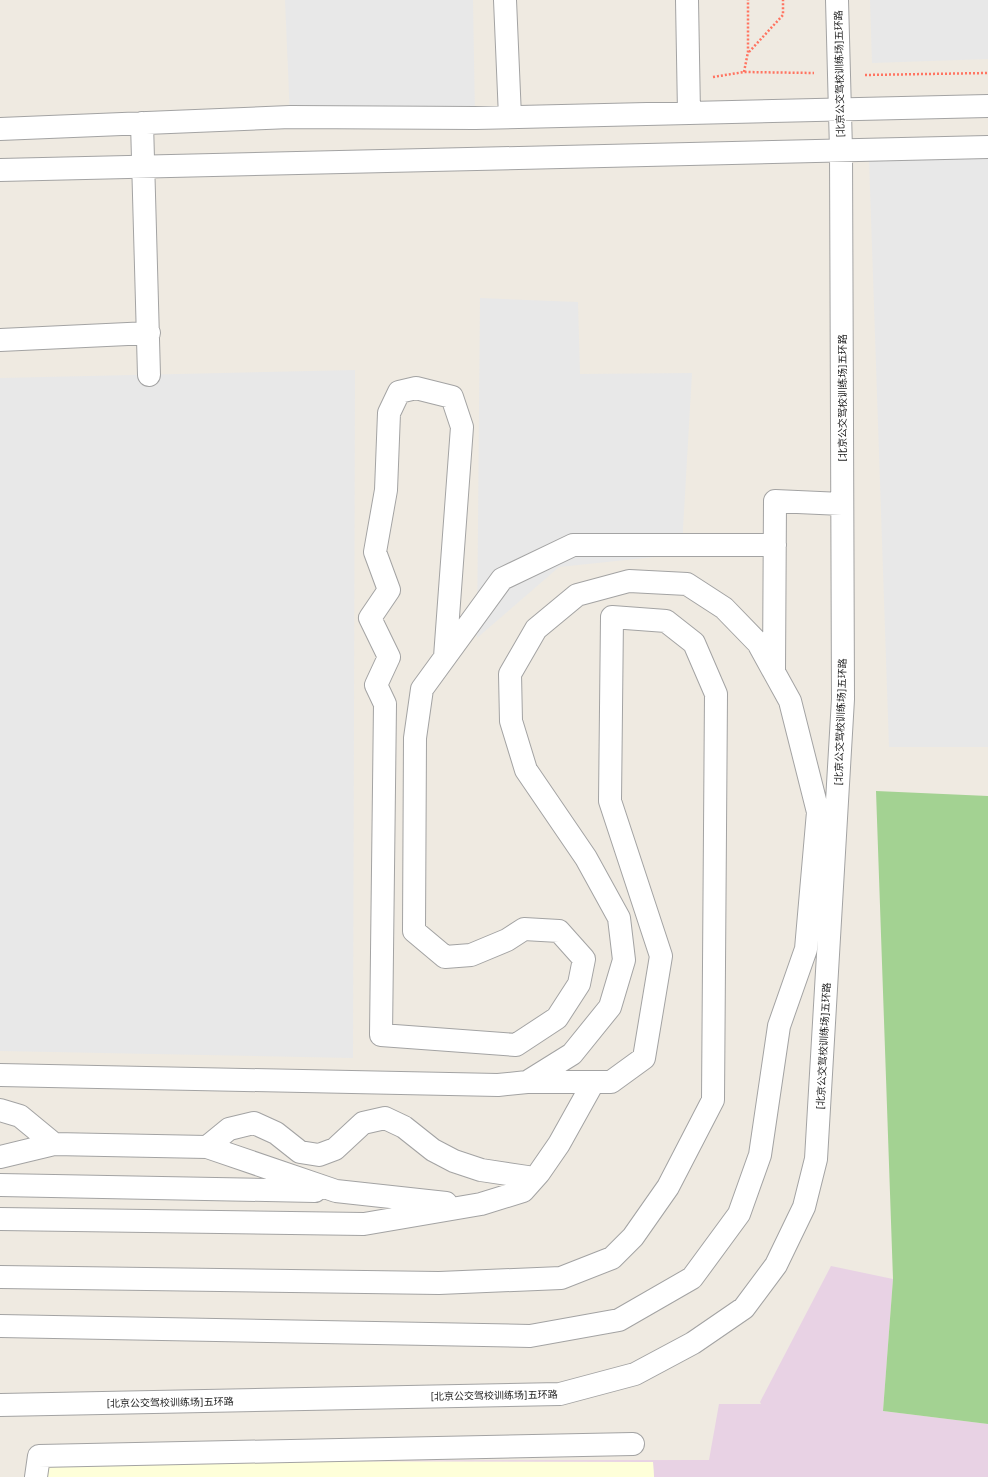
<svg xmlns="http://www.w3.org/2000/svg" width="988" height="1477" font-family="Inter,'Noto Sans SC',sans-serif">
  <style>
    .industrial { fill: #e8d2e4 }
    .education { fill: #feffd9 }
    .forest { fill: #a3d292 }
    .parking { fill: #e8e8e8 }
    .lines { fill: none; stroke-linecap: round; stroke-linejoin: round }
    .minor-casing { stroke: #a3a3a3; stroke-width: 24 }
    .path { stroke: #ff7461; stroke-width: 2.5; stroke-dasharray: 2 2; stroke-linecap: butt }
    .minor { stroke: #fff; stroke-width: 22 }
    .labels { text-anchor: middle; stroke-width: 3; stroke-linejoin: round; paint-order: stroke }
    .street-label { font-size: 10px; fill: #1c1c1c; stroke: #fff }
  </style>
  <rect width="100%" height="100%" fill="#efeae1"/>
  <!-- industrial -->
  <path class="industrial" d="M831,1266L893,1279L883,1411L988,1424V1477H654L653,1462L48,1461L709,1460L719,1404H761L760,1402Z"/>
  <!-- education -->
  <path class="education" d="M48,1461L653,1462L654,1477H45Z"/>
  <!-- forest -->
  <path class="forest" d="M876,791L988,796V1424L883,1411L893,1279Z"/>
  <!-- parking -->
  <path class="parking" d="M285,0H473L475,118L290,117Z
    M870,0H988V59L872,63Z
    M988,157V747H889L869,159Z
    M480,298L578,302L580,374L692,373L683,529V554L559,567L477,638Z
    M355,370L353,1058L0,1051V378Z"/>
  <g class="lines">
    <!-- minor casing -->
    <g class="minor-casing">
      <path id="minor" d="M505,0L510,117
        M687,0L689,113
        M142,123L149,375
        M0,129L290,117L475,118L988,106
        M0,170L988,147
        M0,340L149,333
        M445,657L462,427L452,397L416,388L399,392L389,413L386,490L375,552L389,590L370,618L389,657L376,685L385,704L381,1035L516,1045L557,1018L579,984L584,959L559,931L524,929L507,940L471,955L445,957L414,931L415,738L422,689L502,579L573,545H775
        M774,671L775,501L842,504
        M0,1075L498,1085L527,1082H611L644,1058L661,956L610,801L612,617L666,621L694,643L716,694L713,1100L668,1187L633,1237L612,1258L561,1278L439,1283L0,1277
        M0,1110L20,1116L54,1144
        M207,1147L229,1129L254,1123L276,1133L300,1152L319,1155L335,1149L363,1123L385,1118L404,1127L433,1150L454,1161L481,1170L534,1178
        M0,1157L54,1144L207,1147L336,1191L446,1203
        M0,1185L315,1191
        M0,1219L364,1224L481,1204L523,1191L539,1173L559,1144L593,1083
        M0,1326L530,1336L619,1320L692,1278L739,1214L760,1155L779,1026L806,949L818,812L790,701L758,643L724,608L687,584L629,581L577,595L536,629L510,674L511,721L526,770L586,858L619,918L624,960L610,1007L572,1054L527,1082
        M0,1405L560,1394L635,1374L693,1343L744,1308L776,1265L804,1207L816,1159L843,699L841,150L837,0
        M36,1477L39,1456L633,1444"/>
    </g>
    <!-- path -->
    <path class="path" d="M749,52L783,15V0
      M744,72L748,52V0
      M865,75L988,73
      M713,77L744,72L814,73"/>
    <!-- minor -->
    <use href="#minor" class="minor"/>
  </g>
  <g class="labels">
    <!-- street labels -->
    <g class="street-label">
      <text transform="translate(839 74) rotate(-91)" y="4">[北京公交驾校训练场]五环路</text>
      <text transform="translate(842 398) rotate(-90)" y="4">[北京公交驾校训练场]五环路</text>
      <text transform="translate(840 722) rotate(-88)" y="4">[北京公交驾校训练场]五环路</text>
      <text transform="translate(823 1046) rotate(-87)" y="4">[北京公交驾校训练场]五环路</text>
      <text transform="translate(494 1395) rotate(-1)" y="4">[北京公交驾校训练场]五环路</text>
      <text transform="translate(170 1402) rotate(-1)" y="4">[北京公交驾校训练场]五环路</text>
    </g>
  </g>
</svg>
